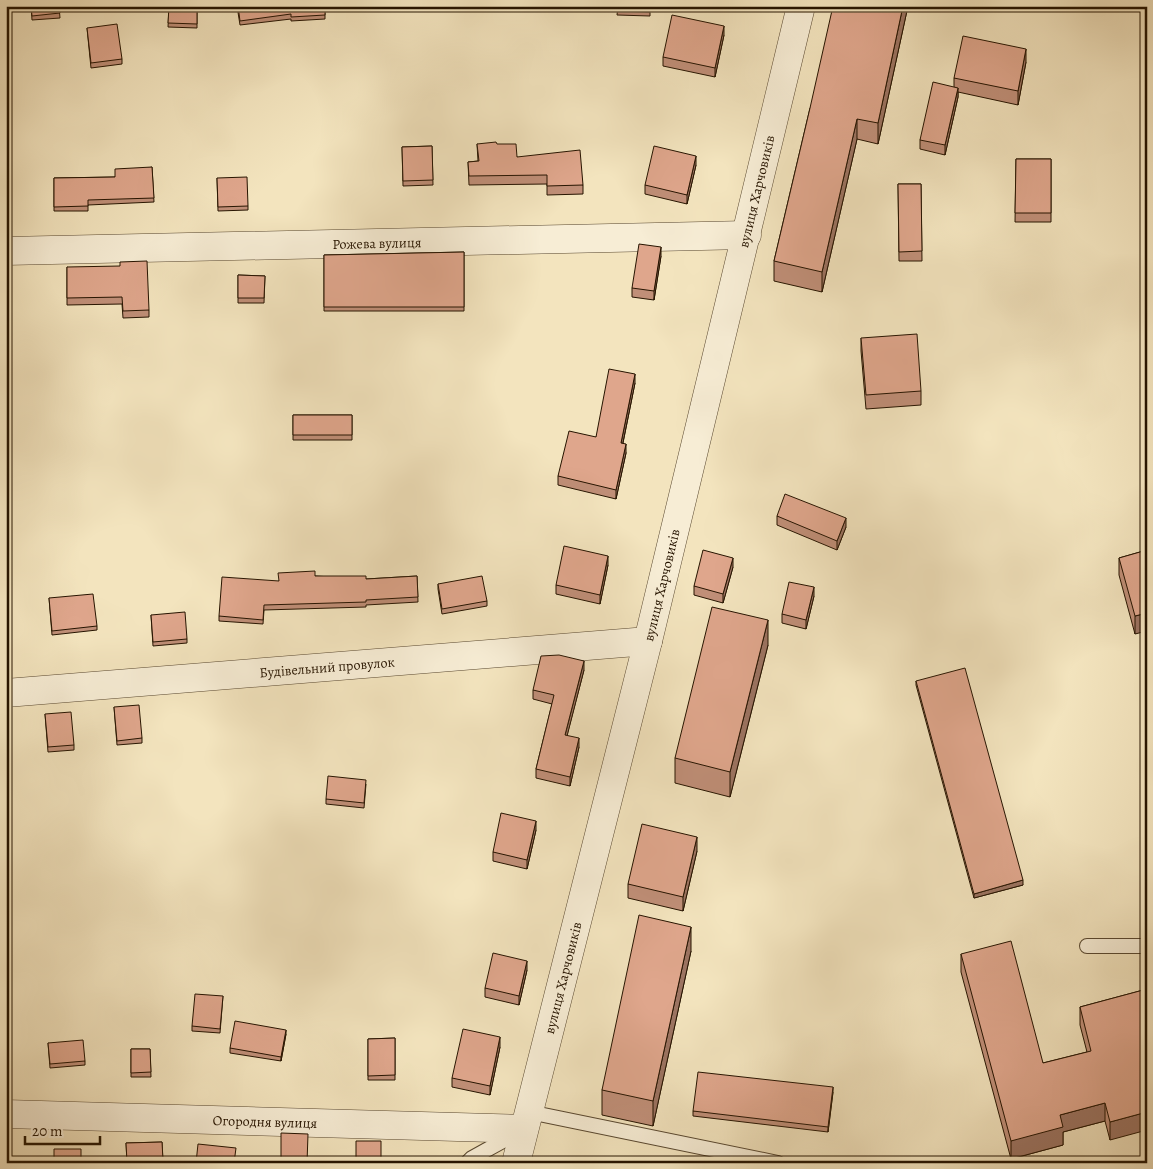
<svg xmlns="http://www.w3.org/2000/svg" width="1153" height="1169" font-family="Alegreya,serif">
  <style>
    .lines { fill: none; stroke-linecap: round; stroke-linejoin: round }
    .lane-casing { stroke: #594830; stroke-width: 16 }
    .street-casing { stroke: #594830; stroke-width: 29 }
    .lane { stroke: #f7edd5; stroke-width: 14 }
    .street { stroke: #f7edd5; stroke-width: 28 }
    .wall { fill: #c08f78; stroke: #261400 }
    .shaded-wall { fill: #9c7462; stroke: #261400 }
    .building { fill: #dfa68c; stroke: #261400 }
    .labels { text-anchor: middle; stroke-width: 5; stroke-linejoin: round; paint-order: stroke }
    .street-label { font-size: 14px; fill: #261400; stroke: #f7edd5 }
  </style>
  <rect width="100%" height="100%" fill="#f3e4be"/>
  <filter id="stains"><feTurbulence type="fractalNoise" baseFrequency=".004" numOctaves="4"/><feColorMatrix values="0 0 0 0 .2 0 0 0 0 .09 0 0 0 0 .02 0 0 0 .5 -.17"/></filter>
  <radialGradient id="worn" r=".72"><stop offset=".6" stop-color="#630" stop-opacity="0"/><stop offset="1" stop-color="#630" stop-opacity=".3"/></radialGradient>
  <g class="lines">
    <!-- lane casing -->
    <g class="lane-casing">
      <path id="lane" d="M1087,946H1147
        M529,1112L778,1163
        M467,1163L472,1158L517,1133"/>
    </g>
    <!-- street casing -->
    <g class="street-casing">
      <g id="street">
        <path id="s1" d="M6,251L747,235"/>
        <path id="s2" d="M6,693L648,641"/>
        <path id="s3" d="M6,1114L524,1129"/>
        <path id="s4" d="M516,1163L648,641L801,6"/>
      </g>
    </g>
    <!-- lane -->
    <use href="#lane" class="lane"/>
    <!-- street -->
    <use href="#street" class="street"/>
  </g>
  <!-- wall -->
  <path class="wall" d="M31,6H59L60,18L32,20Z
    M169,6H197V28L168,27Z
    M237,6H325V19L291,21V19L240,25Z
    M376,6H415L414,11L376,8Z
    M618,6H650V16L617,15Z
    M908,6L878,144L857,139L822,292L774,281V261L810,108Z
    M87,28L122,59V64L91,68Z
    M724,35L715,77L663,66V57Z
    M1026,62L1018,105L958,92V97L945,155L920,149V140L954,87V78Z
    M477,144L517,157L583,185V194L547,195V184L469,185L468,162L478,161Z
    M432,146L433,185L403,186L402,147Z
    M1016,159H1051V222H1015Z
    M696,165L687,204L645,194V185Z
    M152,167L154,202L88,205V211H54V178L115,177Z
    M217,178L248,206V210L218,211Z
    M898,184H921L922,261H899Z
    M464,252V311H324V255Z
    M661,256L654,300L632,297V288Z
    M67,267L149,310V317L123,318L122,304L67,305Z
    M238,275L265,276L264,303H238Z
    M861,338L921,391V405L866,409L861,351Z
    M635,383L623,443L626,453L616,499L558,485V476L596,437Z
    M293,415H352V440H293Z
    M777,516L846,527L837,550L777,525Z
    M1147,550L1135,634L1119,575V558Z
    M608,565L600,604L556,594V585Z
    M733,567L723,603L694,595V586Z
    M315,576L366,579L417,576L418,602L366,605V607L264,610L263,624L219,621V616L279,581Z
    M438,584L487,601V606L442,614L438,589Z
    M814,596L806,629L782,623V614Z
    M49,598L97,626V630L52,635Z
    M151,615L187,639V643L153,646Z
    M768,645L730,797L675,783V758Z
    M584,670L567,735L579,747L570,786L536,778V769L552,704L533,699V690Z
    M916,681L1023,885L974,898L916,685Z
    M114,707L142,738V743L117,745Z
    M45,714L74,745V750L48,752Z
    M366,784L364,808L326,804V799Z
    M536,830L527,869L493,861V852Z
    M697,851L683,911L628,898V884Z
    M691,951L653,1126L602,1115V1090Z
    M961,954L1043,1063L1087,1052L1080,1025V1007L1147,989L1110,1140L1105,1121L1063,1132V1145L1011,1159L961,972Z
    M527,970L519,1005L485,997V988Z
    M223,996L220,1033L192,1031V1026Z
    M286,1034L281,1061L230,1053V1048Z
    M395,1038V1080H368V1039Z
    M48,1043L85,1061V1065L50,1068Z
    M500,1047L490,1095L452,1087V1078Z
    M131,1049H150L151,1077H131Z
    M833,1092L828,1132L693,1116V1111Z
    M162,1142L163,1163H127L126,1143Z"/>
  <!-- shaded-wall -->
  <path class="shaded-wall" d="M903,6H908L878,144V123Z
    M724,26V35L715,77V68Z
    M1026,49V62L1018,105V91Z
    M958,88V97L945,155V145Z
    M857,119V139L822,292V272Z
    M696,156V165L687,204V195Z
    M661,247V256L654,300V291Z
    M635,374V383L621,452V443Z
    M626,444V453L616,499V490Z
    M846,518V527L837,550V541Z
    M608,556V565L600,604V595Z
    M733,558V567L723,603V594Z
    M814,587V596L806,629V620Z
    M1147,613V631L1135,634V616Z
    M768,620V645L730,797V772Z
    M584,661V670L565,744V735Z
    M579,738V747L570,786V777Z
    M536,821V830L527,869V860Z
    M697,837V851L683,911V897Z
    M1023,880V885L974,898V894Z
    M691,927V951L653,1126V1101Z
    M527,961V970L519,1005V996Z
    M286,1030V1034L281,1061V1057Z
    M500,1037V1047L490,1095V1086Z
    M833,1087V1092L828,1132V1127Z
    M1105,1103V1121L1063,1132V1145L1011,1159V1141L1060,1115Z
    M1147,1112V1130L1110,1140V1122Z"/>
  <!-- building -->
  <path class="building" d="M31,6H59L60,13L32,16Z
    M169,6H197V24L168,23Z
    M238,6H325V15L291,17V14L240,21Z
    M618,6H650V12L617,11Z
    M833,6H903L878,123L857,119L822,272L774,261L810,108Z
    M672,15L724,26L715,68L663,57Z
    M117,24L122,59L91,63L87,28Z
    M963,36L1026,49L1018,91L954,78Z
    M933,82L958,88L945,145L920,140Z
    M496,142L497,144H516L517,157L580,150L583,185L547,186V175L469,176L468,162L479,161L477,144Z
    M432,146L433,180L403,181L402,147Z
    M654,146L696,156L687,195L645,185Z
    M1016,159H1051V213H1015Z
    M152,167L154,198L88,200V206L54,207V178L115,177V169Z
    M247,177L248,206L218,207L217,178Z
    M898,184H921L922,251L899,252Z
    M639,244L661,247L654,291L632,288Z
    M464,252V307H324V255Z
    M147,261L149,310L123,311L122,297L67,298V267L120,266V262Z
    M238,275L265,276L264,298H238Z
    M917,334L921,391L866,395L861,338Z
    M609,369L635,374L621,443L626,444L616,490L558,476L569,431L596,437Z
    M293,415H352V435H293Z
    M785,494L846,518L837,541L777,516Z
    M564,546L608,556L600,595L556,585Z
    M703,550L733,558L723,594L694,586Z
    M1147,550V613L1135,616L1119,558Z
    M315,571V576H366V579L417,576L418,597L366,600V602L264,605L263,620L219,616L222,577L279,581L278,573Z
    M482,576L487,601L442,609L438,584Z
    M789,582L814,587L806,620L782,614Z
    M93,594L97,626L52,631L49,598Z
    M712,607L768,620L730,772L675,758Z
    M185,612L187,639L153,642L151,615Z
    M559,655L584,661L565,735L579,738L570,777L536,769L554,695L533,690L541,656Z
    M965,668L1023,880L974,894L916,681Z
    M139,705L142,738L117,741L114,707Z
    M71,712L74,745L48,747L45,714Z
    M328,776L366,780L364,803L326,799Z
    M501,813L536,821L527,860L493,852Z
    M642,824L697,837L683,897L628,884Z
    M639,915L691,927L653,1101L602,1090Z
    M1011,941L1043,1063L1091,1051L1080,1007L1147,989V1112L1110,1122L1105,1103L1060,1115L1063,1127L1011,1141L961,954Z
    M493,953L527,961L519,996L485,988Z
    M195,994L223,996L220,1029L192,1026Z
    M235,1021L286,1030L281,1057L230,1048Z
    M463,1029L500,1037L490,1086L452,1078Z
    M395,1038V1075L368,1076V1039Z
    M83,1040L85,1061L50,1064L48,1043Z
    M131,1049H150L151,1072L131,1073Z
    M698,1072L833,1087L828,1127L693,1111Z
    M281,1133L308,1134L307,1163H281Z
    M356,1141H381V1163H356Z
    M162,1142L163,1160L127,1162L126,1143Z
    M198,1144L236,1148L234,1163H196Z
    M54,1149H81V1163H54Z"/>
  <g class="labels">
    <!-- street labels -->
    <g class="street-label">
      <text dy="5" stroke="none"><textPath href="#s4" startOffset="1001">вулиця Харчовиків</textPath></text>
      <text dy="5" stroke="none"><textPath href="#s1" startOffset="371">Рожева вулиця</textPath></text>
      <text dy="5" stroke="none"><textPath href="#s4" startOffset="596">вулиця Харчовиків</textPath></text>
      <text dy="5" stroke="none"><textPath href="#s2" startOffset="322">Будівельний провулок</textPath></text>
      <text dy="5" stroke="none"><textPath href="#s4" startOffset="191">вулиця Харчовиків</textPath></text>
      <text dy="5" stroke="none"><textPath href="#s3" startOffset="259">Огородня вулиця</textPath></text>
    </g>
  </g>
  <!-- margin -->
  <rect width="1153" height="1169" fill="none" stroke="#f3e4be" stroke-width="25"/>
  <rect x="8" y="8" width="1138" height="1154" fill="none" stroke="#261400" stroke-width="2.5"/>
  <rect x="12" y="12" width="1128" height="1144" fill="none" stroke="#261400"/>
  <!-- scale -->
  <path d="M25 1136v8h75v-8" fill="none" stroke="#261400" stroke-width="2.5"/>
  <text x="32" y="1136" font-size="15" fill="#261400" stroke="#f7edd5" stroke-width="4" paint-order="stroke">20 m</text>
  <rect width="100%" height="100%" filter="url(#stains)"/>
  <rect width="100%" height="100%" fill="url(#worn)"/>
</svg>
